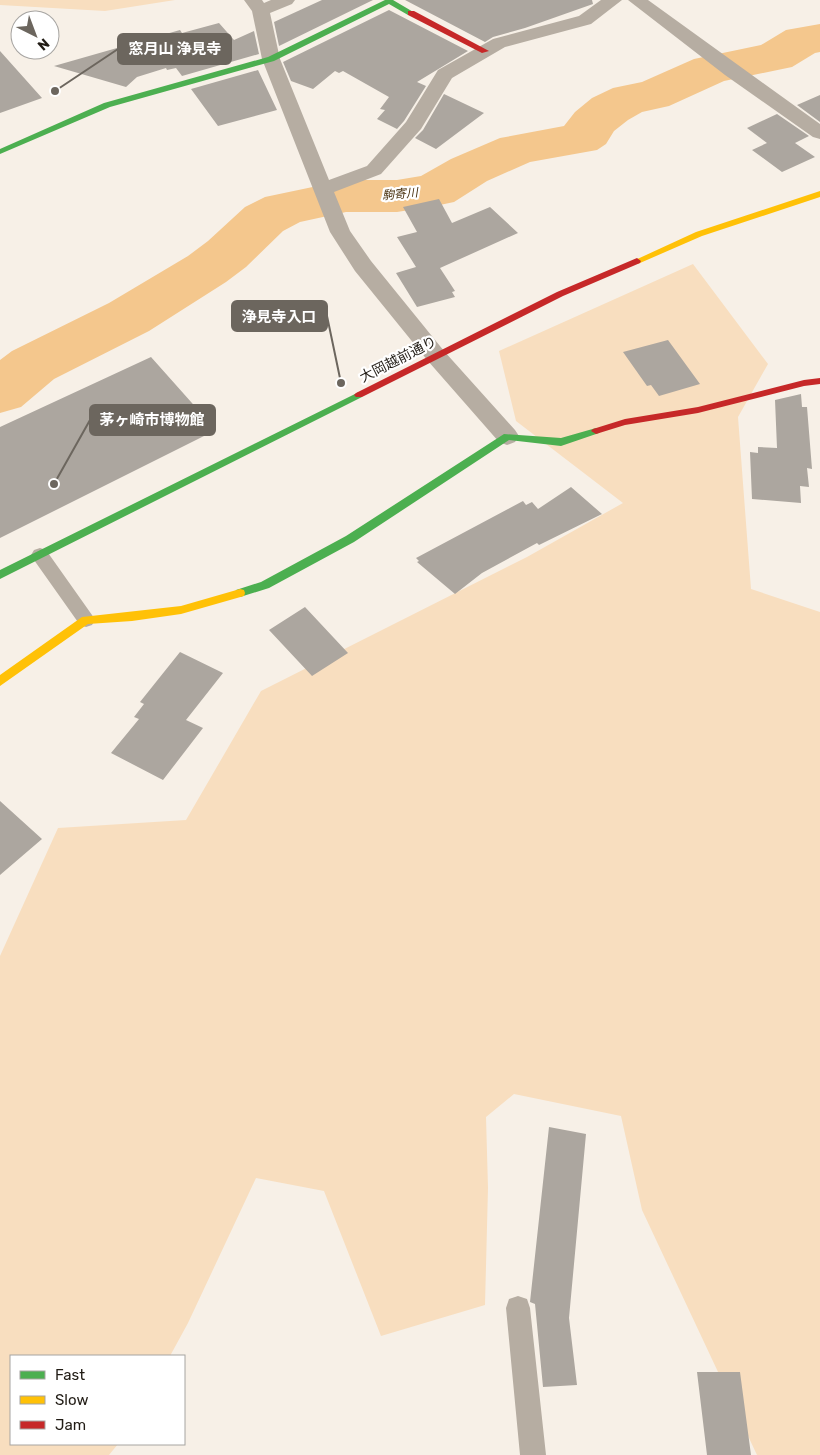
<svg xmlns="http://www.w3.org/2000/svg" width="820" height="1455" font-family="Rubik,'Noto Sans JP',sans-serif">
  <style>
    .green { fill: #f8debf }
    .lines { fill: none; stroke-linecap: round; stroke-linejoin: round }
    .river { fill: #f4c78d; fill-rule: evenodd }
    .building { fill: #aca69f }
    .lane { fill: #b6ada2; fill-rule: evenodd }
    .street { fill: #b6ada2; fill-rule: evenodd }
    .fast { fill: #4caf50; fill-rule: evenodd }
    .slow { fill: #ffc107; fill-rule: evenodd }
    .jam { fill: #c62828; fill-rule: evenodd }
    .labels { text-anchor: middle; stroke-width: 4.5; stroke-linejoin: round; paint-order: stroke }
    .far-water-label { font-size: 12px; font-style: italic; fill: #462e0b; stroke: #fff }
    .street-label { font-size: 14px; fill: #211c15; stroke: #fff }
    .leader { fill: none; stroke: #6c665e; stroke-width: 2 }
    .callout-dot { fill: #6c665e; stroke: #fff; stroke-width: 2 }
    .callout { fill: #6c665e; stroke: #6c665e; stroke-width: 2 }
    .callout-label { font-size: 15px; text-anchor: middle; font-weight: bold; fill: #fff }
  </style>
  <rect width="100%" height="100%" fill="#f7f0e7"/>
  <!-- green -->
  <path class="green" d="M0,0H175L105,11L0,5Z
    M693,264L768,364L738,417L751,589L820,612V1455H757L642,1210L621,1116L514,1094L486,1117L488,1188L485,1305L381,1336L324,1191L256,1178L188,1323L170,1356H11V1444H118L109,1455H0V956L58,828L186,820L261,691L527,557L623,503L516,421L499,351Z"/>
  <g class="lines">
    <!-- river -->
    <path class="river" d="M820,24V52L815,53L792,67L724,81L669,106L642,112L628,120L614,131L606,144L597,150L530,162L487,181L454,202L435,206L397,212H346L300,222L283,231L246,267L226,282L149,331L54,379L21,407L0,413V360L12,351L109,303L188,256L208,241L245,207L265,197L346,180H397L421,176L451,159L500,138L564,126L575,112L592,98L613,88L642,82L694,59L761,45L786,30Z"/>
  </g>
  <!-- building -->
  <path class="building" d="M322,0H373L279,46L274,22Z
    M405,0H592L593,4L525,28L493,37L485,42Z
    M389,10L468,51L417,82L426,86L404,121L397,129L377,119L385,110L380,109L389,97L343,71L339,73L335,71L313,89L291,81L283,62Z
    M219,23L234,40L254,31L259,54L182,76L176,68L167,70L166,68L137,77L126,87L54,66L180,30L182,33Z
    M0,51L42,98L0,113Z
    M258,70L277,110L244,119L218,126L191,89Z
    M444,94L484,113L436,149L415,138L423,130Z
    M820,95V122L797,105Z
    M777,114L809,136L795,143L815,157L782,172L752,150L767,143L747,128Z
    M439,199L452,223L490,207L518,233L440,268L455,291L452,292L455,297L417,307L396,273L416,267L397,237L417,232L403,207Z
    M668,340L700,384L659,396L651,385L647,386L623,352Z
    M151,357L216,430L0,538V427Z
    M801,394L802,407H807L812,469L807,468L809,487L800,486L801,503L752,499L750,452L758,453V447L777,448L775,400Z
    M571,487L602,514L539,545L537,543L482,573L455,594L417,562L419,561L416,558L523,501L526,505L532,502L538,509Z
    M305,607L348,653L312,676L269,630Z
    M180,652L223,673L186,720L203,728L163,780L111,753L139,719L134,717L144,704L140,702Z
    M0,801L42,839L0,875Z
    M549,1127L586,1134L569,1318L577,1385L543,1387L535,1304L530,1302Z
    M697,1372H740L751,1455H707Z"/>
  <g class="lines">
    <!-- lane -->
    <path class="lane" d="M40,548L46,550L92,615L95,620L92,625L86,627L80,625L34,560L31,555L34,550Z
      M518,1296L527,1299L530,1308L546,1455H520L506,1308L509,1299Z"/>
    <!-- street -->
    <path class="street" d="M244,0H262L264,3L271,0H295L292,4L270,13L280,59L329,180L367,166L406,122L438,70L493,39L579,16L601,0H622L591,24L505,47L452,78L421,129L381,174L334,192L350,231L371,261L444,351L515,430L519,436L515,442L507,445L499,442L428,361L355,271L330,232L262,59L252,11Z
      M628,0H648L820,124V139L813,137L725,75Z"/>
    <!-- fast -->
    <path class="fast" d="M385,0H393L415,13L408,15L389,4L274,61L110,107L0,154V149L104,103L268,57Z
      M359,392L362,393V397L0,579V570Z
      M596,428L601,431L599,433L561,446L509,440L354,542L269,588L240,597L235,593L236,590L261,582L346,536L504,434L561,438Z"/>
    <!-- slow -->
    <path class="slow" d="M820,191V197L702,236L640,263L637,264L633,261L696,232Z
      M240,589L244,590L245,593L244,596L181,614L132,621L88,624L0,686V675L82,617L181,606Z"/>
    <!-- jam -->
    <path class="jam" d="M408,11H414L489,51L482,53L408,15Z
      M637,258L641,261L640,263L563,296L362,397H356L354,395L356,393L557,292Z
      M820,378V384L804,386L698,413L625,425L596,434L591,431L593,429L625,419L698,407L804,380Z"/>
  </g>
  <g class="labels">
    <!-- far-water labels -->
    <g class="far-water-label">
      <text transform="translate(400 194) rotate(-5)" y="4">駒寄川</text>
    </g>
    <!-- street labels -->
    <g class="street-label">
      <text transform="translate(398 359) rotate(-27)" y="5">大岡越前通り</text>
    </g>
  </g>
  <!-- callouts -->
  <path class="leader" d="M55 91L118 49M341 383L327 316M54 484L90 420"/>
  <g class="callout-dot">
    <circle cx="55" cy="91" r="5"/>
    <circle cx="341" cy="383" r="5"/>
    <circle cx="54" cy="484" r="5"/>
  </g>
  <g class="callout">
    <rect x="118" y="34" width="113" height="30" rx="5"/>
    <rect x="232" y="301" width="95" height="30" rx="5"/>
    <rect x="90" y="405" width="125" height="30" rx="5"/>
  </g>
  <g class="callout-label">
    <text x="175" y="54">窓月山 浄見寺</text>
    <text x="279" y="322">浄見寺入口</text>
    <text x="152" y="425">茅ヶ崎市博物館</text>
  </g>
  <!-- legend -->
  <rect x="10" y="1355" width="175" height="90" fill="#ffffff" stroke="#a6a4a1"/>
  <rect x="20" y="1371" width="25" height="8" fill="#4caf50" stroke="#a6a4a1"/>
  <text x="55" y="1380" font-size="15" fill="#211c15">Fast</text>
  <rect x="20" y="1396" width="25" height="8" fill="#ffc107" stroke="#a6a4a1"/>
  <text x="55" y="1405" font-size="15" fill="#211c15">Slow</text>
  <rect x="20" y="1421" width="25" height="8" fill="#c62828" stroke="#a6a4a1"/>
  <text x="55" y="1430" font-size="15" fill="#211c15">Jam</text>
  <!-- north arrow -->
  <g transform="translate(35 35) rotate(138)"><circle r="24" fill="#ffffff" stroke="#a6a4a1"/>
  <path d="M0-4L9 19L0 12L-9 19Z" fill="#6c665e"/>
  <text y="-8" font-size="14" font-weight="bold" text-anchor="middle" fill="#211c15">N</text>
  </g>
</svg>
